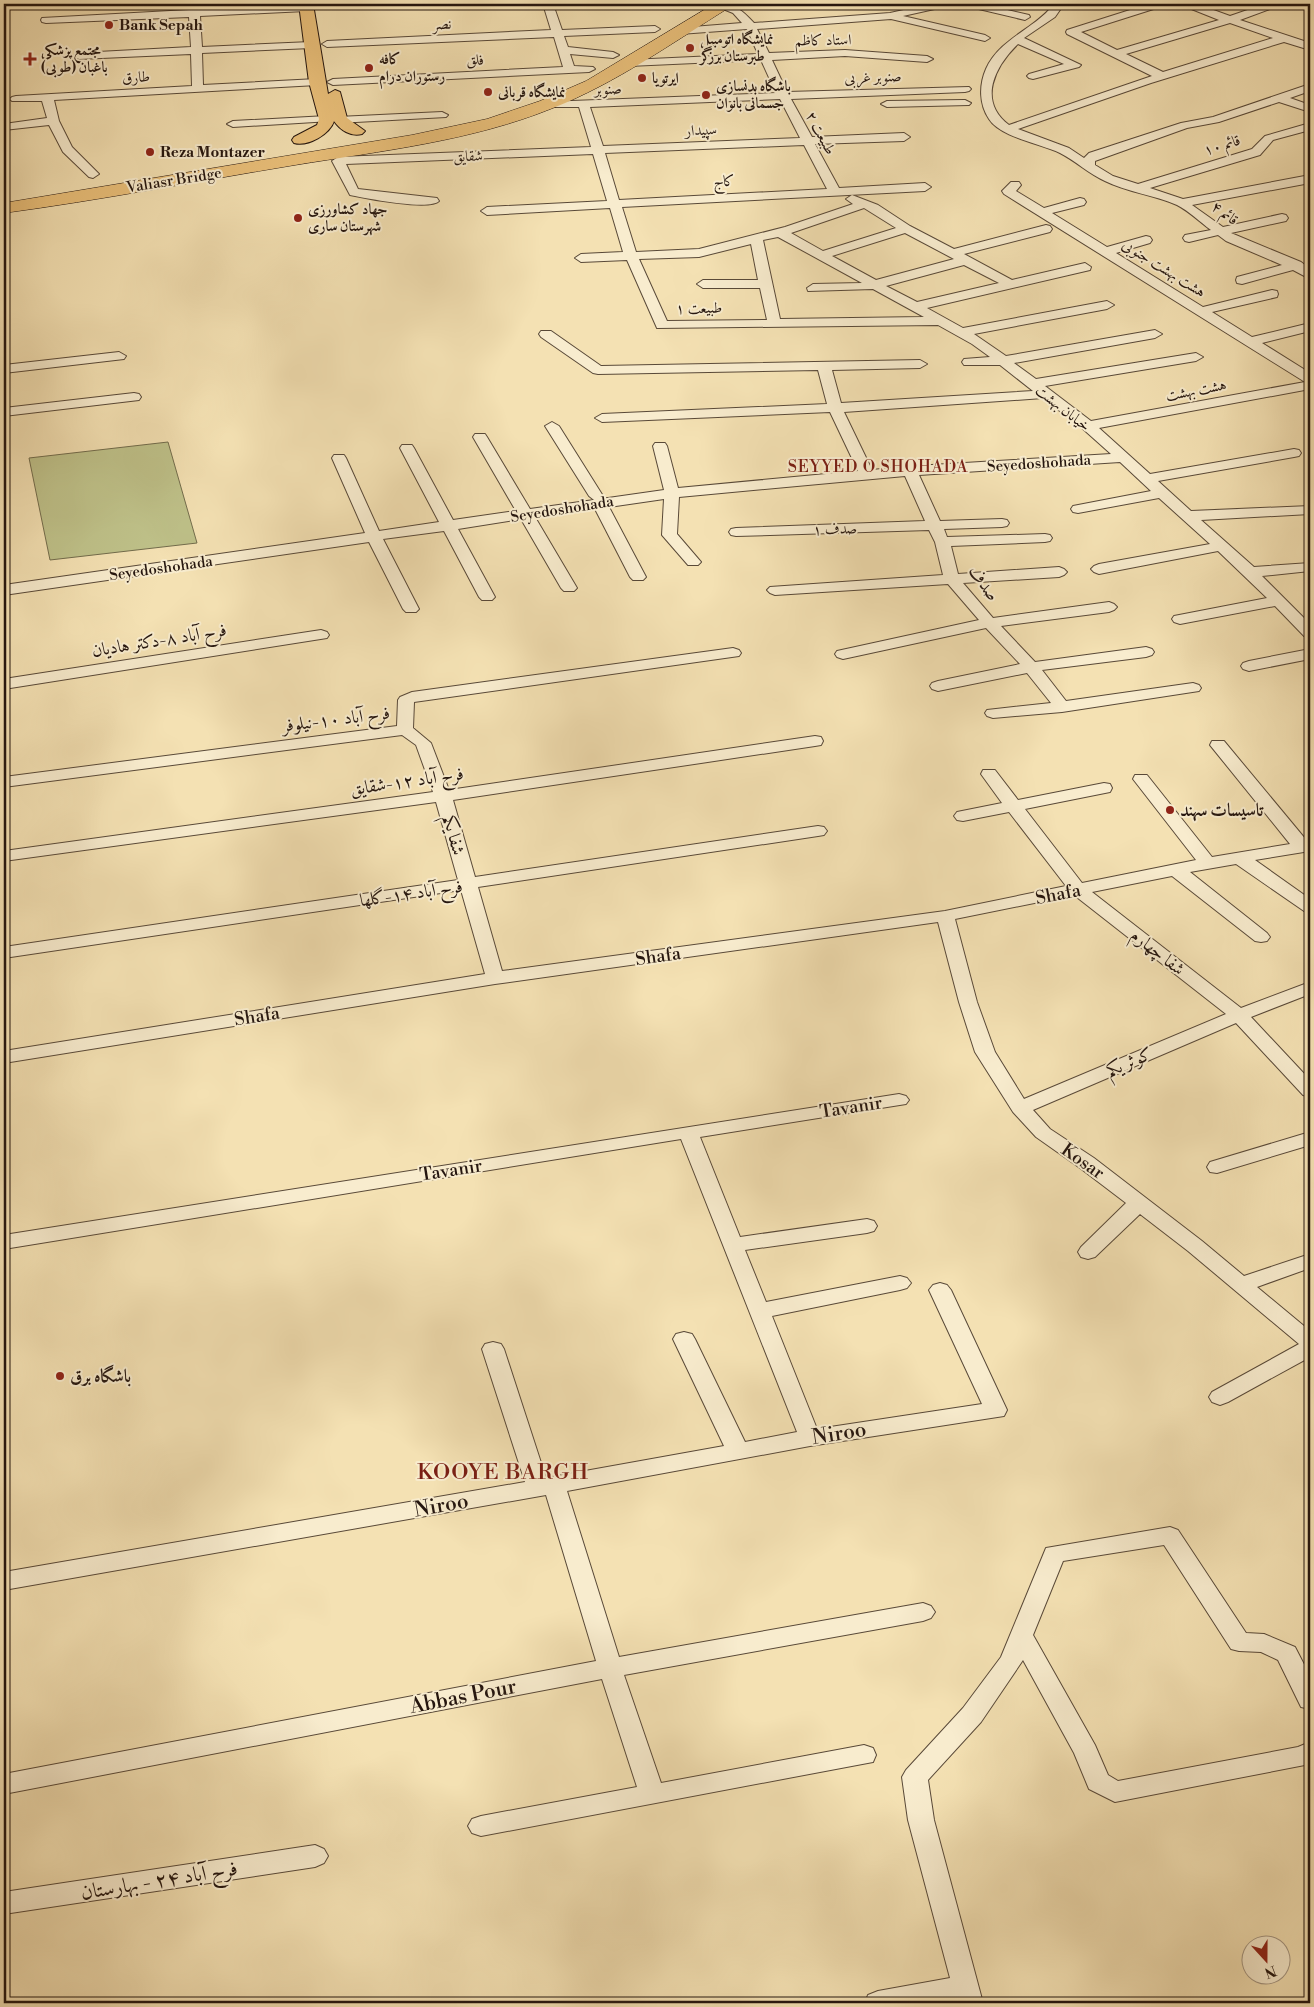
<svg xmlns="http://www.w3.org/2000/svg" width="1314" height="2007" font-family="'Libre Bodoni',Amiri,serif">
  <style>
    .green { fill: #bfc28a; stroke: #726c4c }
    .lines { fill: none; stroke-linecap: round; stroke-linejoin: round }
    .minor-casing { stroke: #594938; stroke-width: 2 }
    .major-casing { stroke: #25160f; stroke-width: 2 }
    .highway-casing { stroke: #25160f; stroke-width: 1 }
    .minor { fill: #f8ecce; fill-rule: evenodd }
    .major { fill: #eac07a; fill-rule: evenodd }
    .highway { fill: #eac07a; fill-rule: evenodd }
    .poi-dot { fill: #8f2418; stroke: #f8ecce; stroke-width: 2 }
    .labels { text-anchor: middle; stroke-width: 4; stroke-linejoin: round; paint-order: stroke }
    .far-street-label { font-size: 15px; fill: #25160f; stroke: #f8ecce }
    .far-poi-label { font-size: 15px; font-weight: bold; fill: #25160f; stroke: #f8ecce; text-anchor: start }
    .far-neighbourhood-label { font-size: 16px; letter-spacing: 1px; fill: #7a1f14; stroke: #f8ecce }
    .street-label { font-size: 18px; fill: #25160f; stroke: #f8ecce }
    .poi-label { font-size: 18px; font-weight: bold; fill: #25160f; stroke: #f8ecce; text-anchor: start }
    .near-street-label { font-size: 21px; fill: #25160f; stroke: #f8ecce }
    .near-neighbourhood-label { font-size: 22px; letter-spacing: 1px; fill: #7a1f14; stroke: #f8ecce }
  </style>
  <rect width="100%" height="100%" fill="#f4e1b3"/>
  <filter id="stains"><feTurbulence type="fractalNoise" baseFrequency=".004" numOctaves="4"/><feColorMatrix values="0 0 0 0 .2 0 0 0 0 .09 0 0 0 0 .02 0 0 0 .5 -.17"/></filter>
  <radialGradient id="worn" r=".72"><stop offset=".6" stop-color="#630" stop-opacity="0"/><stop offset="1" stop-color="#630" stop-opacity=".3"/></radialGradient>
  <!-- green -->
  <path class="green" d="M168,442L197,543L50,560L29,458Z"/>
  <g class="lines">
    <!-- minor casing -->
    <g class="minor-casing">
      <path id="minor" d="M189,4H199L200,10L306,5L311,8L306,11L200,16L202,47L311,42L316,45L311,48L202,53L203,85L317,79L323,82L317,85L54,100L59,121L72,147L99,174L93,178L89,177L63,152L49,125L4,130V124L47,118L42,101H12L10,99L12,97L16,96L192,86L191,54L79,59L73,56L79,53L191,47L189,17L46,23L42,22L41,20L42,18L189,10Z
        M323,4H399L394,7L318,9L317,7L318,5Z
        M543,4H553L562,30L655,26L660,29L655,32L564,36L568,47L613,52L619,55L613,58L570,54L574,66L593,67L595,69L589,72L333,85L327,82L333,79L563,67L554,37L327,47L322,44L327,41L551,30Z
        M718,4C735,4 742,10 754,23L890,13L931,4H949L948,6L903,16L985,35L990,38L985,41L891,19L757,29L769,53L845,50L927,56L933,59L927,62L845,56L772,60L787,92L969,87L971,89L969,91L965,92L791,99L812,137L904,133L910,137L904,141L815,144L839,188L925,183L931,187L925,191L622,207L636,252L699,249L785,227L853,204L846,199L852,195L878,205L910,226L954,249L1046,225L1050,226L1052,229L1050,232L964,254L1012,280L1085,263L1091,267L1090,270L927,308L963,328L1107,301L1114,305L1107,309L974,334L1006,356L1155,330L1162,334L1155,338L1014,363L1036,379L1196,353L1203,357L1196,361L1045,386L1091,421L1305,382L1004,194L1002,191L1011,182H1019L1021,185L1016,191L1044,208L1080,198L1084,199L1086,202L1084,205L1052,213L1107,247L1146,236L1150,237L1152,240L1150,243L1116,253L1203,307L1272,290L1277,291L1278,294L1277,297L1212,312L1252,337L1310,323V331L1262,343L1310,373V389L1099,428L1150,474L1294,449L1299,450L1301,453L1299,456L1294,457L1158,481L1191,511L1310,506V514L1201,520L1254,567L1310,563V571L1262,576L1310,624V638L1304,636L1275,606L1180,624L1174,622L1172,619L1174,616L1267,598L1218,551L1099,574L1094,572L1091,569L1094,566L1099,564L1210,544L1159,498L1078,513L1073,512L1071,509L1073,506L1151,491L1120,462L919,475L940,521L1002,519L1007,520L1009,523L1007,526L1002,527L944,529L947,537L1045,534L1050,535L1052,538L1050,541L1045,542L951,546L958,574L1059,567L1064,569L1067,572L1064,575L1059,577L963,583L993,618L1109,602L1114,604L1117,607L1114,610L1109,612L1001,626L1035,662L1146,647L1152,649L1154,652L1152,655L1146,657L1042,670L1066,701L1193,683L1199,685L1201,688L1199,691L1062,712L993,718L987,716L985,713L987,710L1051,703L1027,673L938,691L932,689L930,686L932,683L938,681L1020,664L986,628L843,659L837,657L835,654L837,651L979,620L948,584L775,595L770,593L767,590L770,587L943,575L935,542L929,530L736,536L731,535L729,532L731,529L736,528L925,521L905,476L679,497L677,534L701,562L698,565H688L662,535L664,499L609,507L646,577L643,580H633L630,577L595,509L535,517L577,588L574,591H564L561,588L521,519L458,529L495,597L492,600H482L479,597L444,531L383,539L419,609L416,612H406L403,609L369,542L4,595V585L365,533L332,458L334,455H344L346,458L379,531L439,522L400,448L402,445H412L414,448L453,520L516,511L473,437L475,434H485L487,437L530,509L594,500L589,496L545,426L552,422L559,426L603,496L601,499L664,490L653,446L655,443H665L667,446L678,488L858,471L830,412L602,422L595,418L602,414L827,404L818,370L598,374L593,373L541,337L539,334L541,331H551L601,366L920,360L927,364L920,368L832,370L841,403L1033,391L1000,365H964L962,362L964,359L990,357L972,344L938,325L657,328L627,260L581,262L575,258L581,254L623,252L610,208L487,215L481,211L487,207L607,201L593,154L346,164L358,189L437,198L439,201C430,211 364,198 350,195L332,161L338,157L591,147L579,107H542L540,105L542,103L546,102L776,93L761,60L629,66L623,63L629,60L758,54L747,29L680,34L675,31L680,28L742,23L733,13L718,7ZM780,99L800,138L603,146L590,107ZM804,145L827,189L619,200L605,153ZM864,208L896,228L823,251L791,233ZM905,233L954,259L876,280L832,256ZM778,237L862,283L813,284L807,288L808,291L873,289L924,317L780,319L763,240ZM751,244L758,280H703L697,284L703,288H760L767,320L667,321L639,259L699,257ZM964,265L999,283L917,302L886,286ZM1043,398L1083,429L1111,454L915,466L912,461H902L900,464L901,467L872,470L844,412Z
        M965,4H982L1029,15L1030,17L1025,20L966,6Z
        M1054,4H1064L1055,17L1024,38L1081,65L1079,67L1033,79L1029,78L1027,76L1029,74L1064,64L1018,44C995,66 977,101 1009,125L1152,76L1067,34L1066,32L1067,30L1149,4H1164L1163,6L1081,32L1117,50L1219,20L1184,6L1183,4H1197L1230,16L1265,4H1279L1278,6L1240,20L1310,43V50L1284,42L1151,83L1018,129L1069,148L1084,158L1089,153L1181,123L1213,117L1310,84V91L1290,98L1310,105V112L1279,102L1219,122L1187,128L1095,161V165L1113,176L1138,184L1252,149L1265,136L1310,123V130L1273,140L1260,155L1150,188L1183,199L1310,175V183L1192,205L1223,227L1282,214L1286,215L1288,218L1286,221L1231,233L1301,262L1310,269V279L1293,270L1242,284L1237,283L1236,280L1237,277L1282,265L1226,241L1218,235L1189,242L1185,241L1183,238L1185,235L1211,230C1200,222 1189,211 1177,205C1154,195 1127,192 1105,181C1089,174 1076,161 1060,153C1041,144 1000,137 989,119C979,104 979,85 986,69C1000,38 1035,29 1054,4ZM1230,23L1273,38L1163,72L1126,54Z
        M965,100L971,103L969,105L887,107L881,104L887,101Z
        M442,112L448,115L446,117L338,123L332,120L338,117Z
        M327,116L331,117L333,119L331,121L233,127L227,124L233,121Z
        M119,352L126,356L124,359L4,373V365Z
        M134,393L139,394L141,397L139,400L4,416V408Z
        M321,630L327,632L329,635L327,638L4,689V679Z
        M733,648L739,650L741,653L739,656L414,702L413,728L431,743L449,790L815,736L821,737L823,741L821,745L815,746L453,800L475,877L818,826L824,827L827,831L824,835L818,836L478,887L502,971L945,911L1066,886L1009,812L963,821L957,820L954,816L957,812L1002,803L981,774L983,770H995L1018,800L1104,783L1110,784L1112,788L1110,792L1025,809L1082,883L1196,860L1133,779L1135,775H1147L1212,857L1290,844L1210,745L1212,741H1224L1307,841H1310V851L1255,860L1310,899V912L1304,911L1236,864L1190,872L1267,933L1270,937L1267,941L1261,942L1255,941L1172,876L1092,892L1241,1008L1310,982V994L1251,1017L1310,1080V1097L1303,1095L1236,1023L1033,1110L1050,1129L1094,1158L1202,1241L1244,1276L1310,1254V1268L1257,1287L1310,1331V1357L1228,1402L1220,1405L1212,1402L1209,1397L1212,1392L1299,1344L1188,1251L1140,1214L1095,1257L1088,1259L1081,1257L1078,1252L1081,1247L1126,1203L1080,1168L1036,1137L1013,1112L975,1052L959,1002L938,922L495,984L4,1063V1051L485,974L461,890L4,958V947L458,880L436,802L4,861V851L433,792L416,745L402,735L4,787V777L397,726L398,700L400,697L412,692ZM1074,895L1226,1014L1024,1099L995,1052L977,1002L955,919Z
        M1310,649V659L1249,671L1243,669L1241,666L1243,663L1249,661Z
        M899,1094L906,1096L909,1100L906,1104L700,1137L740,1237L867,1219L874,1221L877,1226L874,1231L867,1233L745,1250L766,1302L900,1276L907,1278L911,1283L907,1288L900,1290L772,1316L817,1429L982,1404L929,1290L933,1285L940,1283L947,1285L951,1290L1007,1410L1004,1416L810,1446L567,1491L619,1657L923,1603L931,1606L935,1612L931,1618L923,1621L624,1675L661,1783L864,1745L873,1748L876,1755L873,1762L481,1836L472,1833L468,1826L472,1819L481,1816L637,1787L602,1679L4,1794V1774L596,1661L546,1495L4,1590V1572L525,1482L482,1349L485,1344L493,1342L501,1344L504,1349L546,1478L724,1446L673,1339L676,1334L684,1332L692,1334L695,1339L745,1442L797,1432L681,1139L4,1249V1235Z
        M1310,1132V1145L1217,1173L1210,1172L1207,1167L1210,1162Z
        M1170,1527L1178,1530L1246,1633L1264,1634L1295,1647L1310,1676V1709L1301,1707L1278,1660L1261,1652L1239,1651L1231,1649L1164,1545L1063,1561L1033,1635L1095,1745L1108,1775L1118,1781L1298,1747L1310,1742V1764L1115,1802L1089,1789L1074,1753L1023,1660L981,1722L928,1780L934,1820L983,2003H957L956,2000L939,2003H865L868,1995L878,1991L950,1978L908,1820L902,1777L906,1770L963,1708L1001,1657L1046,1548Z
        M315,1845L324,1849L328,1856L324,1863L315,1867L4,1914V1892Z"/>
    </g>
    <!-- major casing -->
    <g class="major-casing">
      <path id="major" d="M299,4H313L328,94L335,90L340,92L347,118L365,131L362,134C351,137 340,130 334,121C330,134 308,147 294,143L292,140L294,137L317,125L319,119L309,82Z"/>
    </g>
    <!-- highway casing -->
    <g class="highway-casing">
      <path id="highway" d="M714,4H732L730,7C672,43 616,83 553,108C472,141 381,151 295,165C198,181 101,200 4,213V203L412,135L487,119L540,101L586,81Z"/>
    </g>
    <!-- minor -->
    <use href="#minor" class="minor"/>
    <!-- major -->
    <use href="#major" class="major"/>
    <!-- highway -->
    <use href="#highway" class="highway"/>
  </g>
  <!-- markers -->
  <g class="poi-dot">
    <circle cx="109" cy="25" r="5"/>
    <circle cx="690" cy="48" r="5"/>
    <path d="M27.5 51.5h5v5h5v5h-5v5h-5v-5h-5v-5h5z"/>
    <circle cx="369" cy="68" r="5"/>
    <circle cx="642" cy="78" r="5"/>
    <circle cx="488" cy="92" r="5"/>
    <circle cx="706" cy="95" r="5"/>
    <circle cx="150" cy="152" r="5"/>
    <circle cx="298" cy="218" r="5"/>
    <circle cx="1170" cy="810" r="5"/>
    <circle cx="60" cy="1376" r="5"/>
  </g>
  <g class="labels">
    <!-- far-street labels -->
    <g class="far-street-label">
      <text transform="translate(442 24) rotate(-3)" y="5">نصر</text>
      <text transform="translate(823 40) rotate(-1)" y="5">استاد کاظم</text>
      <text transform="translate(475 60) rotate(-3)" y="5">فلق</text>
      <text transform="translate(136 77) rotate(-3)" y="5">طارق</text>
      <text transform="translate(873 77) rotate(-2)" y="5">صنوبر غربی</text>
      <text transform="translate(608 89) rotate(-3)" y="5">صنوبر</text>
      <text transform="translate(701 130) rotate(-3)" y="5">سپیدار</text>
      <text transform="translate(821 133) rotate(62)" y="5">طبیعت ۲</text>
      <text transform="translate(1222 145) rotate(-17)" y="5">قائم ۱۰</text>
      <text transform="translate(468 156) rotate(-2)" y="5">شقایق</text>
      <text transform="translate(174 180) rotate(-9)" y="5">Valiasr Bridge</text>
      <text transform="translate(724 181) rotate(-3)" y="5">کاج</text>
      <text transform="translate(1225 213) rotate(37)" y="5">قائم ۴</text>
      <text transform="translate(1164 268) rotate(32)" y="5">هشت بهشت جنوبی</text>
      <text transform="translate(699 308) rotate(-1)" y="5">طبیعت ۱</text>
      <text transform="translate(1196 390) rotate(-11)" y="5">هشت بهشت</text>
      <text transform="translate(1063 408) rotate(38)" y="5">خیابان بهشت</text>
      <text transform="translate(1039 463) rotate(-4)" y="5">Seyedoshohada</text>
      <text transform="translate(562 509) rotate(-9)" y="5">Seyedoshohada</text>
      <text transform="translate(835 529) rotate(-2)" y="5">صدف ۱</text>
      <text transform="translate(161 568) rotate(-8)" y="5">Seyedoshohada</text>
    </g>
    <!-- far-poi labels -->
    <g class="far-poi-label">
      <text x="119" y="30">Bank Sepah</text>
      <text x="700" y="44">نمایشگاه اتومبیل<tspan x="700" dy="17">طبرستان برزگر</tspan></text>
      <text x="41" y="55">مجتمع پزشکی<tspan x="41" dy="17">باغبان (طوبی)</tspan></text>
      <text x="379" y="64">کافه<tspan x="379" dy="17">رستوران درام</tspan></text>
      <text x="652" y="83">ایرتویا</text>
      <text x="716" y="91">باشگاه بدنسازی<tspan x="716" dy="17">جسمانی بانوان</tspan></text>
      <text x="498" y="97">نمایشگاه قربانی</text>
      <text x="160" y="157">Reza Montazer</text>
      <text x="308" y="214">جهاد کشاورزی<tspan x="308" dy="17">شهرستان ساری</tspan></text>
    </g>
    <!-- far-neighbourhood labels -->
    <g class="far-neighbourhood-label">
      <text x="878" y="472">SEYYED O SHOHADA</text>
    </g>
    <!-- street labels -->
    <g class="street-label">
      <text transform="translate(984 583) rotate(53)" y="6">صدف</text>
      <text transform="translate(159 640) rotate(-9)" y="6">فرح آباد ۸-دکتر هادیان</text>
      <text transform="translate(336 719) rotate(-7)" y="6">فرح آباد ۱۰-نیلوفر</text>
      <text transform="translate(407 781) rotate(-8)" y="6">فرح آباد ۱۲-شقایق</text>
      <text transform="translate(454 835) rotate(75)" y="6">شفا یکم</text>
      <text transform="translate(411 893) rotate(-8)" y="6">فرح آباد ۱۴-گلها</text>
      <text transform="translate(1058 894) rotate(-11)" y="6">Shafa</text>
      <text transform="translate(1158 952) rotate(38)" y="6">شفا چهارم</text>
      <text transform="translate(658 956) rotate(-8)" y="6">Shafa</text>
      <text transform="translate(257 1016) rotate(-9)" y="6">Shafa</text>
      <text transform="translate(1129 1062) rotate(-23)" y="6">کوثر یکم</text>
      <text transform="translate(851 1107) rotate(-9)" y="6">Tavanir</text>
      <text transform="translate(1083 1161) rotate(35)" y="6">Kosar</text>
      <text transform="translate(451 1170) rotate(-9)" y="6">Tavanir</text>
    </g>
    <!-- poi labels -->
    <g class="poi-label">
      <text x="1180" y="816">تاسیسات سهند</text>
      <text x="70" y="1382">باشگاه برق</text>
    </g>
    <!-- near-street labels -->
    <g class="near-street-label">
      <text transform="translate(839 1433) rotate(-9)" y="7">Niroo</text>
      <text transform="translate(441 1505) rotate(-10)" y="7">Niroo</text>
      <text transform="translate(463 1696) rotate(-11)" y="7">Abbas Pour</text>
      <text transform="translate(159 1880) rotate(-9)" y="7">فرح آباد ۲۴ - بهارستان</text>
    </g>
    <!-- near-neighbourhood labels -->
    <g class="near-neighbourhood-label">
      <text x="503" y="1479">KOOYE BARGH</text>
    </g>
  </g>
  <!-- margin -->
  <rect width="1314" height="2007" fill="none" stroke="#f4e1b3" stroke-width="20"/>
  <rect x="5" y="5" width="1304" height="1997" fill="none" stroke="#25160f" stroke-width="2.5"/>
  <rect x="10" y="10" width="1294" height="1987" fill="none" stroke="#25160f"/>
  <!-- north arrow -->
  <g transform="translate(1266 1960) rotate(159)"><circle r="24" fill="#f8ecce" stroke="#a49682"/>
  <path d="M0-4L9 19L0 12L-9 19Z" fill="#8f2418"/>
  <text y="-8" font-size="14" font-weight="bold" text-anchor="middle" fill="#25160f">N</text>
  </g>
  <rect width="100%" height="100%" filter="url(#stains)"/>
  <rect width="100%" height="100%" fill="url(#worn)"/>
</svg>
